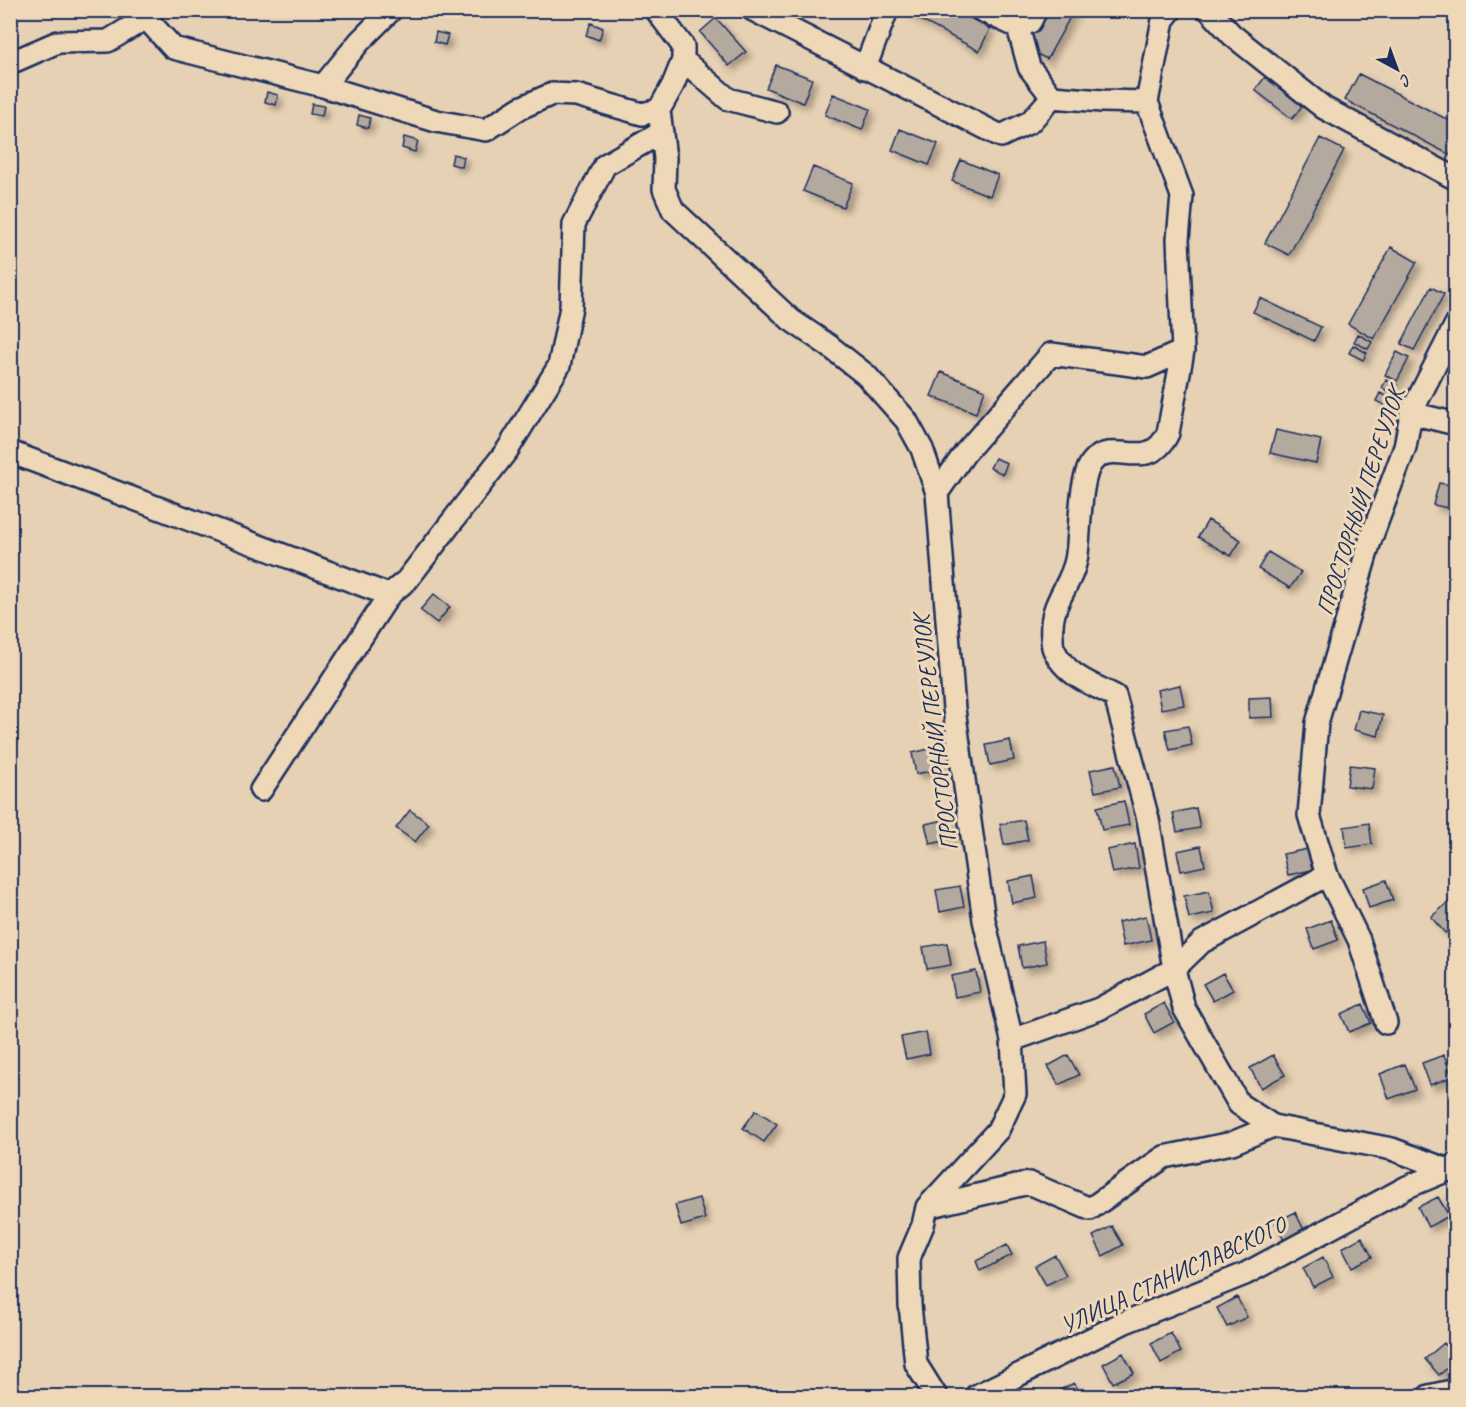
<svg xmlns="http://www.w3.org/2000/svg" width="1466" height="1407" font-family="Caveat,sans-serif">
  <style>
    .building { fill: #b4a99f; stroke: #1b2f5e; stroke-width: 1.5; filter: url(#shadow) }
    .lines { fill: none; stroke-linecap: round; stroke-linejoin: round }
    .minor-casing { stroke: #1b2f5e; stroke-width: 26 }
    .minor { stroke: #efd8b8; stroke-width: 21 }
    .labels { text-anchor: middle; stroke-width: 6; stroke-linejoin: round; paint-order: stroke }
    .street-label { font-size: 24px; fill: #1b2f5e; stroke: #efd8b8 }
  </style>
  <defs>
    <filter id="shadow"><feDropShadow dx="5" dy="5" stdDeviation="3" flood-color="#0004"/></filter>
  </defs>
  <rect width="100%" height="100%" fill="#e7d1b4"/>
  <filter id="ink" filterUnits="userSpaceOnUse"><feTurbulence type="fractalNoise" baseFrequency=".0167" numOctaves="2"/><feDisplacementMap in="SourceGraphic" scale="12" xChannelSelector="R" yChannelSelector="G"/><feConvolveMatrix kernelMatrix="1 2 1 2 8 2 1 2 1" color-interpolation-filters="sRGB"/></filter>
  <g filter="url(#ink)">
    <!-- building -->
    <path class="building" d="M908,10H956L990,29L979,51L907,13Z
      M1045,10H1074L1047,59L1025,48Z
      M716,18L746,52L729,66L700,32Z
      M591,23L603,28L599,40L586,35Z
      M436,32L448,35L445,45L434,42Z
      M776,65L812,79L803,103L766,88Z
      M1359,74L1456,124V158L1345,100Z
      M1265,77L1302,106L1292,119L1255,90Z
      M267,92L278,95L276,105L265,102Z
      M833,94L870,109L862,130L825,115Z
      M312,104L324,106L322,116L310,114Z
      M359,115L370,118L368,128L357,125Z
      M900,129L938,144L929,165L892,150Z
      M404,137L418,141L415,152L402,148Z
      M1320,138L1344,150L1289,255L1265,243Z
      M453,154L464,157L462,167L451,164Z
      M961,160L998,175L990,196L952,181Z
      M813,167L853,183L843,207L803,191Z
      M1391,247L1417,262L1374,339L1348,324Z
      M1431,287L1444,294L1414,350L1401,344Z
      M1260,298L1321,327L1314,341L1253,312Z
      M1358,334L1372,342L1368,349L1354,342Z
      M1353,345L1367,353L1363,360L1349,353Z
      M1397,352L1409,358L1397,381L1385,375Z
      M941,372L985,390L976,413L931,396Z
      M1386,380L1397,385L1392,393L1382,388Z
      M1380,393L1395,400L1390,408L1376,401Z
      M1276,430L1321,440L1316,463L1270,453Z
      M995,458L1007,463L1003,474L990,468Z
      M1439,483L1456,486L1454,509L1433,505Z
      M1208,520L1241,540L1231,556L1198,537Z
      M1268,552L1301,572L1290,588L1258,569Z
      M434,594L450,607L437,623L420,610Z
      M1180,685L1184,705L1161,709L1157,690Z
      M1272,697L1273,717L1249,718V698Z
      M1359,710L1383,715L1378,736L1354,730Z
      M1188,726L1192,745L1170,750L1165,730Z
      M1010,740L1014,760L990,765L986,745Z
      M937,747L941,769L916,774L912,753Z
      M1115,765L1120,787L1095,792L1090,770Z
      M1350,765L1375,768L1372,789L1347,786Z
      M1124,801L1129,825L1102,830L1097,807Z
      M1196,808L1200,828L1177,832L1173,813Z
      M410,810L429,824L415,842L396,828Z
      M949,819L953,839L930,844L925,824Z
      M1024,820L1028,840L1004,845L1000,824Z
      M1369,823L1372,844L1347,848L1344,827Z
      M1135,844L1139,868L1112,873L1107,850Z
      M1201,846L1205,866L1181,871L1177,851Z
      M1308,849L1312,870L1288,875L1283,854Z
      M1033,876L1037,898L1012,903L1008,881Z
      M1386,880L1393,900L1369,908L1363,888Z
      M960,886L964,907L940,912L936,890Z
      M1209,891L1214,913L1189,918L1184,896Z
      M1450,901L1456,907V924L1445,933L1431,917Z
      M1146,916L1151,940L1123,946L1118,922Z
      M1331,920L1338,940L1314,949L1307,929Z
      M1043,941L1047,963L1022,968L1018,946Z
      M947,943L951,965L927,969L923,947Z
      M976,971L980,992L955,997L951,976Z
      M1223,973L1233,990L1213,1001L1203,984Z
      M1164,1003L1174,1022L1154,1033L1144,1014Z
      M1363,1004L1371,1023L1349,1032L1341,1014Z
      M926,1032L930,1054L906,1059L901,1037Z
      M1068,1055L1079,1075L1059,1085L1048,1066Z
      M1273,1055L1285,1075L1261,1088L1250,1068Z
      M1444,1055L1452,1077L1430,1085L1422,1063Z
      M1405,1064L1415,1089L1389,1099L1380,1074Z
      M756,1110L777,1124L764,1142L743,1128Z
      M1438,1197L1449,1216L1428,1227L1418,1207Z
      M699,1198L705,1219L681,1226L675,1205Z
      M1295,1212L1305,1232L1285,1242L1275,1223Z
      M1112,1226L1123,1245L1103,1256L1093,1236Z
      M1362,1237L1372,1257L1352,1267L1342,1248Z
      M1007,1245L1012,1255L980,1271L976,1261Z
      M1055,1255L1066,1275L1046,1285L1035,1266Z
      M1323,1257L1333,1277L1313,1287L1303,1268Z
      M1237,1297L1247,1317L1227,1327L1217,1308Z
      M1099,1302L1109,1322L1089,1332L1079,1313Z
      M1171,1333L1181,1352L1161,1363L1151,1343Z
      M1444,1343L1456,1357V1361L1439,1375L1425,1359Z
      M1123,1353L1134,1373L1113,1383L1103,1364Z
      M1074,1383L1082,1396H1056L1054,1393Z"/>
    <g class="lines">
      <!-- minor casing -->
      <g class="minor-casing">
        <path id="minor" d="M656,10L683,46V60L673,85L659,110L665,158L664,189L673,210L791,320L828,345L866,375L906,420L922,449L937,493L954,709L984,920L1012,1040L1015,1094L998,1130L927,1207L923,1225L909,1258L910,1305L916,1364L936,1396
          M753,10L1001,136L1030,122L1052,97
          M981,10L1018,27
          M1036,10L1030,22L1018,27L1029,67L1052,97L1102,101L1147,102
          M1171,10L1163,20L1147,102L1182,196L1178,239L1183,351L1168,433C1149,474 1114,438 1093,461C1078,477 1081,536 1076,560C1070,589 1049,602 1052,637C1052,641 1052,646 1054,650C1066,676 1092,684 1115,696L1148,819L1174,969L1184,1008L1239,1104L1273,1126
          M1209,10L1232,35L1324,108L1456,179
          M683,60L728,99L777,112
          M10,63L58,42L108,41L146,18L173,48L323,86L436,121L486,130L520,108L552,94L576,95L642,114L659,110
          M865,68L887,10
          M323,86L360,41L391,10
          M1411,413L1456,424
          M10,452L389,595
          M937,493L965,453L1051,354L1147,367L1183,351
          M261,790L389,595L407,580L508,449L559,366L571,307L574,224L605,165L662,132
          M1386,1023L1359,940L1327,875L1309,815L1317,723L1370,541L1405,447L1411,413L1456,324
          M1012,1040L1099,1009L1174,969L1202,942L1327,875
          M927,1207L1029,1183L1090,1209L1164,1157L1232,1143L1273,1126L1392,1149L1448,1170L1456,1164
          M976,1396L1123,1323L1245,1274L1407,1187L1448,1170H1455
          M1429,1396L1456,1390"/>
      </g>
      <!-- minor -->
      <use href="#minor" class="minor"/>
    </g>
  </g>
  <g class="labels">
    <!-- street labels -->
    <g class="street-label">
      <text transform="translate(1360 501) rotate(-72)" y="8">ПРОСТОРНЫЙ ПЕРЕУЛОК</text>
      <text transform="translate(935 733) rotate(-97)" y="8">ПРОСТОРНЫЙ ПЕРЕУЛОК</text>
      <text transform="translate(1173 1275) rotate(-25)" y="8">УЛИЦА СТАНИСЛАВСКОГО</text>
    </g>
  </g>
  <!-- margin -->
  <rect width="1466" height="1407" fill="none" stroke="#efd8b8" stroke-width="36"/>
  <rect x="18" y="18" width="1430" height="1371" fill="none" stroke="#1b2f5e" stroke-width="2" filter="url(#ink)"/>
  <!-- north arrow -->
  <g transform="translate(1397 69) rotate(139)" stroke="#efd8b8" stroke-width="4.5" paint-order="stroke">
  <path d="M0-4.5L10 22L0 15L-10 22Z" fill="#1b2f5e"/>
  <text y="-9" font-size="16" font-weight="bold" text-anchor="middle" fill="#1b2f5e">С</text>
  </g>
</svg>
